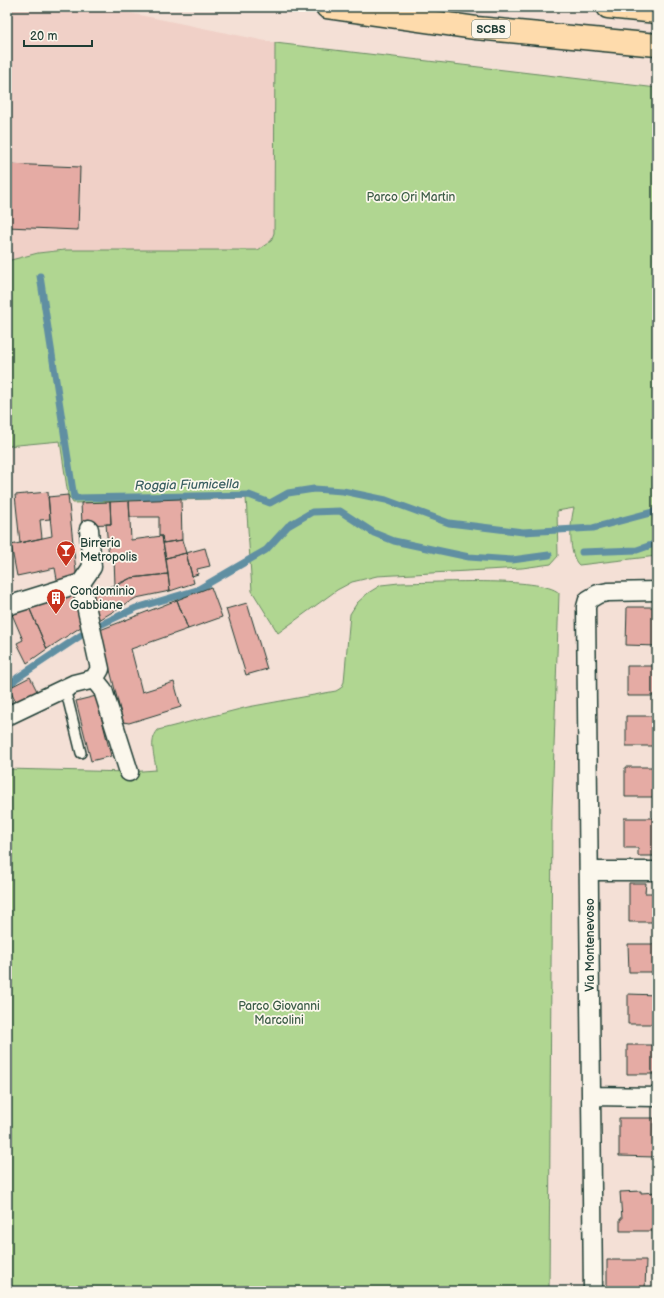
<svg xmlns="http://www.w3.org/2000/svg" width="664" height="1298" font-family="'Balsamiq Sans',sans-serif">
  <style>
    .built { fill: #f0d0c7 }
    .green { fill: #b0d691; stroke: #688a62 }
    .lines { fill: none; stroke-linecap: round; stroke-linejoin: round }
    .stream { stroke: #618fa2; stroke-width: 7 }
    .building { fill: #e5aba4; stroke: #1f3d34 }
    .lane-casing { stroke: #1f3d34; stroke-width: 12 }
    .street-casing { stroke: #1f3d34; stroke-width: 21 }
    .highway-casing { stroke: #1f3d34; stroke-width: 25 }
    .lane { stroke: #fbf7ec; stroke-width: 9 }
    .street { stroke: #fbf7ec; stroke-width: 18 }
    .highway { stroke: #fedbac; stroke-width: 22 }
    .labels { text-anchor: middle; stroke-width: 3.5; stroke-linejoin: round; paint-order: stroke }
    .shield { fill: #fbf7ec; stroke: #61756b; stroke-width: 1 }
    .shield-label { font-size: 11px; font-weight: bold; fill: #1f3d34 }
    .park-label { font-size: 12px; fill: #3c5c47; stroke: #fbf7ec }
    .poi-label { font-size: 12px; fill: #1f3d34; stroke: #fbf7ec; text-anchor: start }
    .street-label { font-size: 12px; fill: #1f3d34; stroke: #fbf7ec }
    .water-label { font-size: 13px; font-style: italic; fill: #3a5f62; stroke: #fbf7ec }
  </style>
  <rect width="100%" height="100%" fill="#f4e0d6"/>
  <filter id="ink" filterUnits="userSpaceOnUse"><feTurbulence type="fractalNoise" baseFrequency=".025" numOctaves="2"/><feDisplacementMap in="SourceGraphic" scale="8" xChannelSelector="R" yChannelSelector="G"/><feConvolveMatrix kernelMatrix="1 2 1 2 8 2 1 2 1" color-interpolation-filters="sRGB"/></filter>
  <g filter="url(#ink)">
    <!-- built -->
    <path class="built" d="M7,7H101L275,43L274,233L271,241L258,250H65L38,253L7,261Z"/>
    <!-- green -->
    <path class="green" d="M275,43L657,88V556L579,565C568,555 570,522 574,508L557,511L558,556L551,564L522,568L377,576L352,582L337,590L278,633L252,591L246,498L73,503L68,495L60,441L7,446V261L38,253L65,250H258L271,241L274,233Z
      M399,583C427,583 542,576 559,593L552,809L549,1291H7V769L129,772L156,770C155,756 148,742 158,730L248,707L336,691L341,688L344,682L350,614L357,603L368,593L381,585Z"/>
    <g class="lines">
      <!-- stream -->
      <path class="stream" d="M40,276L74,498L249,495L270,503L288,493L314,489L343,491L386,500L449,523L523,532L593,528L657,511
        M582,552L637,550L657,543
        M7,687L17,678L89,630L136,608L197,590L266,550L288,526L312,512L340,511L374,533L394,541L469,557L512,560L549,555"/>
    </g>
    <!-- building -->
    <path class="building" d="M7,164L80,167L78,230L7,227Z
      M48,492L50,519L40,520L42,538L20,543L15,495Z
      M68,495L77,581L58,585L55,568L17,576L11,545L52,536L48,497Z
      M181,499L182,540L163,543L162,536H159V517H130L129,501Z
      M129,501L131,540L162,536L168,574L131,578L115,585L114,558H109L106,524H111L110,502Z
      M110,502L111,524L82,525L81,503Z
      M182,540L186,553L166,558L163,543Z
      M205,548L210,566L197,569L198,574L192,576L186,553Z
      M186,553L194,583L170,591L166,558Z
      M168,574L170,591L136,598L99,620L91,591L120,584L131,578Z
      M211,587L222,617L188,629L177,600Z
      M72,590L84,625L47,649L28,605Z
      M177,600L188,629L131,649L142,692L174,682L181,707L129,723L123,722L100,630Z
      M247,603L267,669L246,675L226,609Z
      M28,605L47,649L27,663L17,643L23,640L11,612Z
      M627,607H653V616H657V646L626,645Z
      M627,666H657V696H627Z
      M30,677L38,693L16,703L9,688Z
      M96,696L111,756L91,761L76,701Z
      M626,716H657V746H626Z
      M625,767H657V797H625Z
      M654,809H657V848H654V856H638V848H624V818H654Z
      M629,883H646L645,893H657V922H629Z
      M628,944H657V972H629Z
      M628,994L657,995V1024H628Z
      M627,1045H657V1074H627Z
      M619,1118H654V1157L619,1156Z
      M641,1191V1193L657,1192V1231H620V1219H622L620,1192Z
      M607,1260H646L645,1291H607Z"/>
    <g class="lines">
      <!-- lane casing -->
      <g class="lane-casing">
        <path id="lane" d="M65,688L81,753"/>
      </g>
      <!-- street casing -->
      <g class="street-casing">
        <path id="street" d="M7,606L81,583L92,567L89,529
          M94,679L103,690L129,772
          M7,716L74,684L94,679L100,669L81,583
          M590,871H657
          M591,1096L657,1097
          M593,1291L586,607L588,600L598,594L608,592L657,591"/>
      </g>
      <!-- highway casing -->
      <g class="highway-casing">
        <path id="highway" d="M327,7L476,28L657,45
          M608,7L657,12"/>
      </g>
      <!-- lane -->
      <use href="#lane" class="lane"/>
      <!-- street -->
      <use href="#street" class="street"/>
      <!-- highway -->
      <use href="#highway" class="highway"/>
    </g>
  </g>
  <!-- icons -->
  <defs>
    <g id="bar-pin" transform="scale(1)"><path d="M0 17L-7.5 6A9.5 9.5 0 1 1 7.5 6Z" fill="#c8321e" stroke="#fbf7ec"/><path d="M-6-5H6L.8 .8V4.5H3.5V6h-7V4.5H-.8V.8Z" fill="#fff"/></g>
    <g id="building-pin" transform="scale(1)"><path d="M0 17L-7.5 6A9.5 9.5 0 1 1 7.5 6Z" fill="#c8321e" stroke="#fbf7ec"/><path d="M-4-6H4V6H1V3H-1V6H-4ZM-2.5-4.3h1.7v1.8h-1.7ZM.8-4.3h1.7v1.8H.8ZM-2.5-1h1.7V.8h-1.7ZM.8-1h1.7V.8H.8Z" fill="#fff"/></g>
  </defs>
  <g fill-rule="evenodd">
    <use href="#bar-pin" x="66" y="550"/>
    <use href="#building-pin" x="56" y="598"/>
  </g>
  <g class="labels">
    <!-- shield labels -->
    <rect class="shield" x="472" y="20" width="38" height="18" rx="3"/>
    <g class="shield-label">
      <text x="491" y="33">SCBS</text>
    </g>
    <!-- park labels -->
    <g class="park-label">
      <text x="411" y="201">Parco Ori Martin</text>
      <text x="279" y="1010">Parco Giovanni<tspan x="279" dy="14">Marcolini</tspan></text>
    </g>
    <!-- poi labels -->
    <g class="poi-label">
      <text x="80" y="547">Birreria<tspan x="80" dy="14">Metropolis</tspan></text>
      <text x="70" y="595">Condominio<tspan x="70" dy="14">Gabbiane</tspan></text>
    </g>
    <!-- street labels -->
    <g class="street-label">
      <text transform="translate(590 945) rotate(-90)" y="4">Via Montenevoso</text>
    </g>
    <!-- water labels -->
    <g class="water-label">
      <text transform="translate(187 484) rotate(-1)" y="5">Roggia Fiumicella</text>
    </g>
  </g>
  <!-- margin -->
  <rect width="664" height="1298" fill="none" stroke="#fbf7ec" stroke-width="24"/>
  <rect x="12" y="12" width="640" height="1274" fill="none" stroke="#1f3d34" stroke-width="1.5" filter="url(#ink)"/>
  <!-- scale -->
  <path d="M24 40v6h68v-6" fill="none" stroke="#1f3d34" stroke-width="2"/>
  <text x="30" y="40" font-size="12" fill="#1f3d34" stroke="#fbf7ec" stroke-width="3" paint-order="stroke">20 m</text>
</svg>
